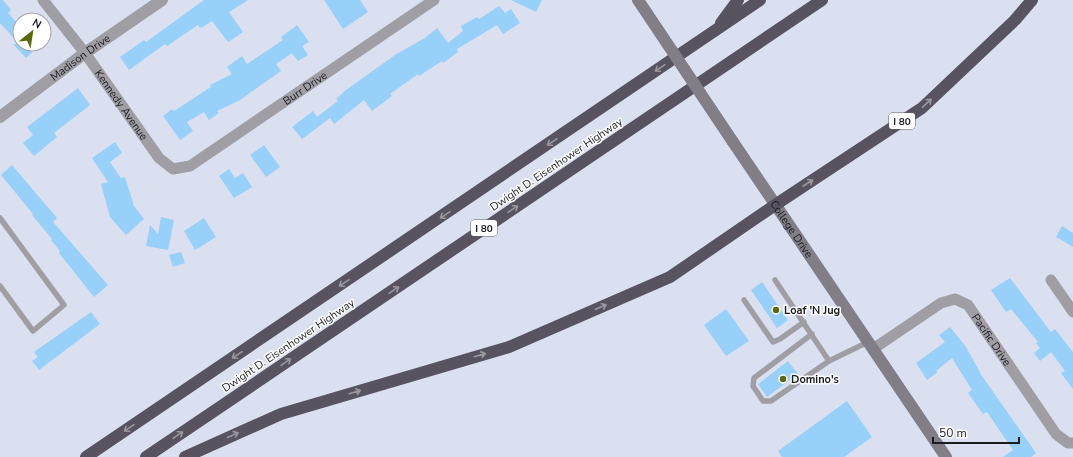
<svg xmlns="http://www.w3.org/2000/svg" width="1073" height="457" font-family="'Nunito Sans',sans-serif">
  <style>
    .building { fill: #97d0f8 }
    .lines { fill: none; stroke-linecap: round; stroke-linejoin: round }
    .service { stroke: #a09ea5; stroke-width: 5.5 }
    .minor { stroke: #a09ea5; stroke-width: 11 }
    .tertiary { stroke: #a09ea5; stroke-width: 12 }
    .secondary { stroke: #817e88; stroke-width: 12 }
    .motorway { stroke: #575361; stroke-width: 12 }
    .secondary-bridge { stroke: #817e88; stroke-width: 12 }
    .oneway { stroke: #9a98a0 }
    .poi-dot { fill: #5d690e; stroke: #fff; stroke-width: 1.5 }
    .labels { text-anchor: middle; stroke-width: 3; stroke-linejoin: round; paint-order: stroke }
    .shield { fill: #fff; stroke: #5f6064; stroke-width: 1 }
    .shield-label { font-size: 10px; font-weight: bold; fill: #1a1c22 }
    .street-label { font-size: 11px; fill: #1a1c22; stroke: #fff }
    .poi-label { font-size: 11px; font-weight: bold; fill: #1a1c22; stroke: #fff; text-anchor: start }
  </style>
  <rect width="100%" height="100%" fill="#dbe0f0"/>
  <!-- building -->
  <path class="building" d="M0,0H3L11,10L8,13L20,26V44H40L26,58L13,44H19L0,23Z
    M204,0H248L229,12L243,32L228,42L212,21L201,28L198,25L167,46L165,44L129,70L120,57L144,40L146,42Z
    M324,0H360L368,12L343,29Z
    M511,0H542L536,12Z
    M499,6L505,13L511,9L520,23L503,34L497,25L457,49L458,52L443,63L442,61L419,76L418,74L390,94L392,96L372,111L364,100L334,124L330,118L302,139L292,127L313,111L317,117L338,101L336,99L346,90L395,55L425,38L437,28L448,43L463,31L461,26L477,17L479,19Z
    M297,25L309,42L302,46L308,55L298,61L292,53L276,64L281,71L240,100L217,111L219,113L209,120L204,112L187,122L193,131L180,140L163,116L172,109L174,111L211,87L210,85L232,74L227,67L242,56L247,64L283,40L281,37Z
    M78,88L90,105L54,133L57,137L34,156L23,143L33,135L27,127Z
    M115,142L122,153L110,162L121,178L125,177L134,206L144,219L126,235L110,217L101,184L108,182L92,158Z
    M264,145L280,167L266,177L250,155Z
    M12,165L57,218L53,222L108,285L94,297L59,253L60,251L51,240L52,239L32,215L33,214L1,175Z
    M229,169L235,178L243,173L252,187L234,198L219,176Z
    M161,217L174,220L168,250L146,246L150,225L158,234Z
    M204,218L216,237L195,250L184,231Z
    M1062,226L1073,233V247L1056,237Z
    M181,252L185,263L173,267L169,255Z
    M1010,278L1051,332L1055,329L1073,352V389L1061,373L1065,371L1051,352L1040,361L1034,353L1040,348L1036,343L1038,342L1011,309L1006,312L991,290Z
    M762,282L788,320L777,328L751,290Z
    M726,309L749,341L726,356L704,325Z
    M91,312L100,324L39,370L32,361L38,357L34,352Z
    M950,327L966,347L982,376L1036,453L1031,457H1003L1013,450L987,412L983,414L968,393L972,390L952,358L936,371L938,372L927,380L916,363L945,342L939,335Z
    M788,361L798,374L767,397L758,384Z
    M847,401L872,437L844,457H782L778,451Z"/>
  <g class="lines">
    <!-- service -->
    <path class="service" d="M0,218L64,305L33,331L0,286
      M775,280L829,361
      M744,300L773,342L780,339L804,322
      M812,334L754,378L753,386L763,401H771L829,361L868,342"/>
    <!-- minor -->
    <g class="minor">
      <path id="s1" d="M43,0L85,53L159,158L173,169L190,166L434,0"/>
      <path d="M1051,280L1073,312"/>
      <path id="s2" d="M873,349L941,303L955,299L968,305L1056,434L1068,443H1073"/>
    </g>
    <!-- tertiary -->
    <path class="tertiary" id="s3" d="M0,117L85,53L162,0"/>
    <!-- secondary -->
    <path class="secondary" id="s4" d="M733,142L946,457"/>
    <!-- motorway -->
    <path class="motorway" d="M721,23L738,0
      M86,457L760,0
      M146,457L822,0
      M185,457L281,414L509,347L670,277L775,205L922,108L1015,20L1032,0"/>
    <!-- secondary-bridge -->
    <path class="secondary-bridge" d="M638,0L733,142"/>
  </g>
  <!-- one-way arrows -->
  <defs><path id="oneway-shaft" d="M-6 0H5M1.5-3L5.5 0L1.5 3" fill="none" stroke-width="1.6" stroke-linecap="round" stroke-linejoin="round"/></defs>
  <g class="oneway">
    <use href="#oneway-shaft" transform="translate(660 68) rotate(146)"/>
    <use href="#oneway-shaft" transform="translate(927 103) rotate(-43)"/>
    <use href="#oneway-shaft" transform="translate(552 142) rotate(146)"/>
    <use href="#oneway-shaft" transform="translate(808 183) rotate(-33)"/>
    <use href="#oneway-shaft" transform="translate(513 209) rotate(-34)"/>
    <use href="#oneway-shaft" transform="translate(445 215) rotate(146)"/>
    <use href="#oneway-shaft" transform="translate(344 283) rotate(146)"/>
    <use href="#oneway-shaft" transform="translate(394 290) rotate(-34)"/>
    <use href="#oneway-shaft" transform="translate(601 307) rotate(-23)"/>
    <use href="#oneway-shaft" transform="translate(237 355) rotate(146)"/>
    <use href="#oneway-shaft" transform="translate(480 355) rotate(-16)"/>
    <use href="#oneway-shaft" transform="translate(286 362) rotate(-34)"/>
    <use href="#oneway-shaft" transform="translate(355 392) rotate(-16)"/>
    <use href="#oneway-shaft" transform="translate(129 428) rotate(146)"/>
    <use href="#oneway-shaft" transform="translate(178 435) rotate(-34)"/>
    <use href="#oneway-shaft" transform="translate(233 435) rotate(-24)"/>
  </g>
  <!-- markers -->
  <g class="poi-dot">
    <circle cx="776" cy="310" r="4"/>
    <circle cx="783" cy="379" r="4"/>
  </g>
  <g class="labels">
    <!-- shield labels -->
    <g class="shield">
      <rect x="889" y="113" width="26" height="16" rx="3"/>
      <rect x="471" y="220" width="26" height="16" rx="3"/>
    </g>
    <g class="shield-label">
      <text x="902" y="125">I 80</text>
      <text x="484" y="232">I 80</text>
    </g>
    <!-- street labels -->
    <g class="street-label">
      <text dy="4" stroke="none"><textPath href="#s3" startOffset="100">Madison Drive</textPath></text>
      <text dy="4" stroke="none"><textPath href="#s1" startOffset="370">Burr Drive</textPath></text>
      <text dy="4" stroke="none"><textPath href="#s1" startOffset="131">Kennedy Avenue</textPath></text>
      <text transform="translate(556 164) rotate(-34)" y="4">Dwight D. Eisenhower Highway</text>
      <text dy="4" stroke="none"><textPath href="#s4" startOffset="105">College Drive</textPath></text>
      <text dy="4" stroke="none"><textPath href="#s2" startOffset="153">Pacific Drive</textPath></text>
      <text transform="translate(288 345) rotate(-34)" y="4">Dwight D. Eisenhower Highway</text>
    </g>
    <!-- poi labels -->
    <g class="poi-label">
      <text x="784" y="314">Loaf 'N Jug</text>
      <text x="791" y="383">Domino's</text>
    </g>
  </g>
  <!-- north arrow -->
  <g transform="translate(32 32) rotate(30)"><circle r="19" fill="#ffffff" stroke="#a3a4a7"/>
  <path d="M0-3L7 15L0 10L-7 15Z" fill="#5d690e"/>
  <text y="-6" font-size="11" font-weight="bold" text-anchor="middle" fill="#1a1c22">N</text>
  </g>
  <!-- scale -->
  <path d="M933 437v6h86v-6" fill="none" stroke="#1a1c22" stroke-width="2"/>
  <text x="939" y="437" font-size="12" fill="#1a1c22" stroke="#ffffff" stroke-width="3" paint-order="stroke">50 m</text>
</svg>
